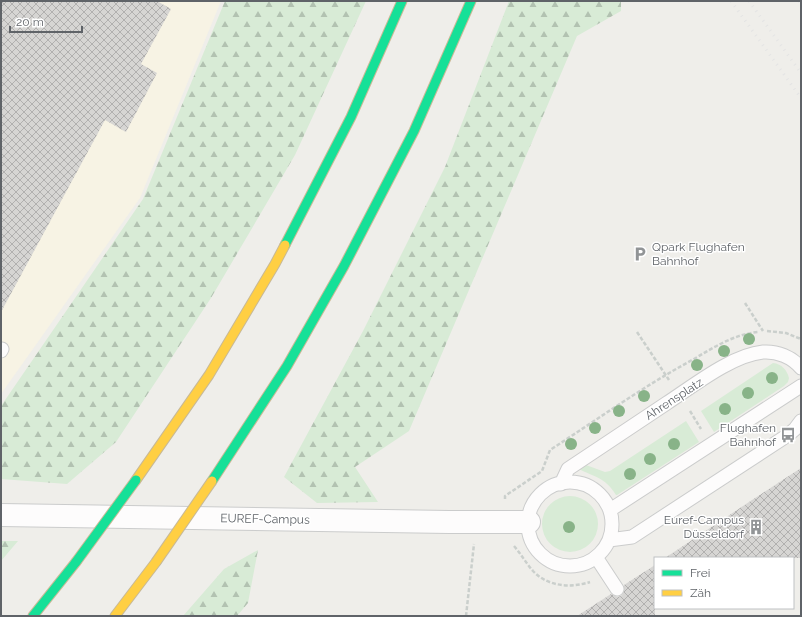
<svg xmlns="http://www.w3.org/2000/svg" width="802" height="617" font-family="Raleway,sans-serif">
  <style>
    .commercial { fill: #f7f3e4 }
    .grass { fill: #d8ebd6 }
    .forest { fill: url(#forest-firs) }
    .building { fill: url(#building-cross-hatch) }
    .lines { fill: none; stroke-linecap: round; stroke-linejoin: round }
    .lane-casing { stroke: #cbcccc; stroke-width: 15 }
    .street-casing { stroke: #cbcccc; stroke-width: 24 }
    .fast-casing { stroke: #c8b996; stroke-width: 11 }
    .slow-casing { stroke: #c8b996; stroke-width: 11 }
    .path { stroke: #cacfcc; stroke-width: 2.5; stroke-dasharray: 4 2; stroke-linecap: butt }
    .lane { stroke: #fdfcfc; stroke-width: 13 }
    .street { stroke: #fdfcfc; stroke-width: 22 }
    .fast { stroke: #16e098; stroke-width: 9 }
    .slow { stroke: #ffcf43; stroke-width: 9 }
    .rail { stroke: #e4e4e4; stroke-width: 3; stroke-dasharray: 1 5; stroke-linecap: butt }
    .fast-bridge-casing { stroke: #c8b996; stroke-width: 11; stroke-linecap: butt }
    .slow-bridge-casing { stroke: #c8b996; stroke-width: 11; stroke-linecap: butt }
    .fast-bridge { stroke: #16e098; stroke-width: 9 }
    .slow-bridge { stroke: #ffcf43; stroke-width: 9 }
    .tree { fill: #88b388 }
    .labels { text-anchor: middle; stroke-width: 3; stroke-linejoin: round; paint-order: stroke }
    .poi-label { font-size: 12px; fill: #5f6368; stroke: #fff; text-anchor: end }
    .street-label { font-size: 12px; fill: #5f6368; stroke: #fff }
  </style>
  <defs>
    <pattern id="forest-firs" width="22" height="20" patternUnits="userSpaceOnUse"><rect width="22" height="20" fill="#d8ebd6"/><path d="M5 1l3.5 6h-7zM16 11l3.5 6h-7z" fill="#b2c2b1"/></pattern>
    <pattern id="building-cross-hatch" width="8" height="8" patternUnits="userSpaceOnUse"><rect width="8" height="8" fill="#d6d5d3"/><path d="M0 0l8 8M0 8l8-8" fill="none" stroke="#b1b0af"/></pattern>
  </defs>
  <rect width="100%" height="100%" fill="#efeeea"/>
  <!-- commercial -->
  <path class="commercial" d="M1,1H221L140,198L1,394Z"/>
  <!-- grass -->
  <path class="grass" d="M773,363C782,364 787,370 789,378L788,382L784,386L714,432L701,411Z
    M686,421L699,442L617,495H616C605,477 594,477 579,469L586,465L605,472L610,471Z
    M542 524a28 28 0 1 1 56 0a28 28 0 1 1-56 0Z"/>
  <!-- forest -->
  <path class="forest" d="M225,1H366L295,155L211,298L116,442L67,484L1,479V406L143,199Z
    M509,1H621V11L577,36L409,431L355,467L378,502L317,503L284,477L363,331L445,167Z
    M1,541H18L1,561Z
    M258,550L248,603L237,616H183L224,569Z"/>
  <!-- building -->
  <path class="building" d="M1,1H157L171,9L141,64L157,73L126,132L105,120L1,312Z
    M801,468V558H665L752,500Z
    M655,565V616H577L611,594L617,597L621,596L624,592V585Z"/>
  <g class="lines">
    <!-- lane casing -->
    <g class="lane-casing">
      <path id="lane" d="M1,351L2,349
        M528 524a42 42 0 1 1 84 0a42 42 0 1 1-84 0Z
        M561,484L568,469C601,447 634,425 667,403C693,386 732,355 763,352C777,351 792,357 801,368
        M610,510L801,386
        M609,540L632,537L788,435L795,429L801,421
        M596,557L617,589"/>
    </g>
    <!-- street casing -->
    <g class="street-casing">
      <path id="street" d="M1,515L449,522H529"/>
    </g>
    <!-- fast casing -->
    <g class="fast-casing">
      <path id="fast" d="M285,245L351,117L402,1
        M212,481L287,366L344,266L414,131L471,1
        M33,616L76,562"/>
    </g>
    <!-- slow casing -->
    <g class="slow-casing">
      <path id="slow" d="M136,480L209,375L275,264L285,245
        M115,616L156,562"/>
    </g>
    <!-- path -->
    <path class="path" d="M745,303L763,331
      M767,331L786,333L801,339
      M637,332L669,380
      M690,411L701,429
      M505,499V496L542,471L550,450C598,419 644,386 694,359C714,347 735,334 758,332
      M514,546C521,554 526,563 533,571C548,587 571,588 590,582
      M466,616L474,544"/>
    <!-- lane -->
    <use href="#lane" class="lane"/>
    <!-- street -->
    <use href="#street" class="street"/>
    <!-- fast -->
    <use href="#fast" class="fast"/>
    <!-- slow -->
    <use href="#slow" class="slow"/>
    <!-- rail -->
    <path class="rail" d="M731,1L801,98
      M749,1L801,73
      M799,1L801,4"/>
    <!-- fast-bridge casing -->
    <g class="fast-bridge-casing">
      <path id="fast-bridge" d="M76,562L136,480"/>
    </g>
    <!-- slow-bridge casing -->
    <g class="slow-bridge-casing">
      <path id="slow-bridge" d="M156,562L212,481"/>
    </g>
    <!-- fast-bridge -->
    <use href="#fast-bridge" class="fast-bridge"/>
    <!-- slow-bridge -->
    <use href="#slow-bridge" class="slow-bridge"/>
  </g>
  <!-- trees -->
  <g class="tree">
    <circle cx="749" cy="339" r="6"/>
    <circle cx="724" cy="351" r="6"/>
    <circle cx="697" cy="365" r="6"/>
    <circle cx="772" cy="378" r="6"/>
    <circle cx="748" cy="393" r="6"/>
    <circle cx="644" cy="396" r="6"/>
    <circle cx="725" cy="409" r="6"/>
    <circle cx="619" cy="411" r="6"/>
    <circle cx="595" cy="428" r="6"/>
    <circle cx="571" cy="444" r="6"/>
    <circle cx="674" cy="444" r="6"/>
    <circle cx="650" cy="459" r="6"/>
    <circle cx="630" cy="474" r="6"/>
    <circle cx="569" cy="527" r="6"/>
  </g>
  <!-- icons -->
  <defs>
    <g id="parking-bare" transform="scale(1.2)"><path d="M-3.5-5.5H1a3.5 3.5 0 0 1 0 7H-1V5.5H-3.5ZM-1-3.4V-.6H.8a1.4 1.4 0 0 0 0-2.8Z" fill="#919496" stroke="#fff" stroke-width="2.5" paint-order="stroke"/></g>
    <g id="bus-bare" transform="scale(1.2)"><path d="M-5-6H5V4H4V6H2V4H-2V6H-4V4H-5ZM-3.5-4V0h7V-4ZM-3.5 1.2v1.5H-2V1.2ZM2 1.2v1.5H3.5V1.2Z" fill="#919496" stroke="#fff" stroke-width="2.5" paint-order="stroke"/></g>
    <g id="building-bare" transform="scale(1.2)"><path d="M-4-6H4V6H1V3H-1V6H-4ZM-2.5-4.3h1.7v1.8h-1.7ZM.8-4.3h1.7v1.8H.8ZM-2.5-1h1.7V.8h-1.7ZM.8-1h1.7V.8H.8Z" fill="#919496" stroke="#fff" stroke-width="2.5" paint-order="stroke"/></g>
  </defs>
  <g fill-rule="evenodd">
    <use href="#parking-bare" x="640" y="254"/>
    <use href="#bus-bare" x="788" y="435"/>
    <use href="#building-bare" x="756" y="527"/>
  </g>
  <g class="labels">
    <!-- poi labels -->
    <g class="poi-label">
      <text x="652" y="251" text-anchor="start">Qpark Flughafen<tspan x="652" dy="14">Bahnhof</tspan></text>
      <text x="776" y="432">Flughafen<tspan x="776" dy="14">Bahnhof</tspan></text>
      <text x="744" y="524">Euref-Campus<tspan x="744" dy="14">Düsseldorf</tspan></text>
    </g>
    <!-- street labels -->
    <g class="street-label">
      <text transform="translate(674 399) rotate(-33)" y="4">Ahrensplatz</text>
      <text transform="translate(265 519) rotate(1)" y="4">EUREF-Campus</text>
    </g>
  </g>
  <!-- border -->
  <rect width="802" height="617" fill="none" stroke="#5f6368" stroke-width="4"/>
  <!-- legend -->
  <rect x="654" y="557" width="140" height="52" fill="#ffffff" stroke="#bfc1c3"/>
  <rect x="662" y="570" width="20" height="6" fill="#16e098" stroke="#bfc1c3"/>
  <text x="690" y="577" font-size="12" fill="#5f6368">Frei</text>
  <rect x="662" y="590" width="20" height="6" fill="#ffcf43" stroke="#bfc1c3"/>
  <text x="690" y="597" font-size="12" fill="#5f6368">Zäh</text>
  <!-- scale -->
  <path d="M10 26v6h72v-6" fill="none" stroke="#5f6368" stroke-width="2"/>
  <text x="16" y="26" font-size="12" fill="#5f6368" stroke="#ffffff" stroke-width="3" paint-order="stroke">20 m</text>
</svg>
